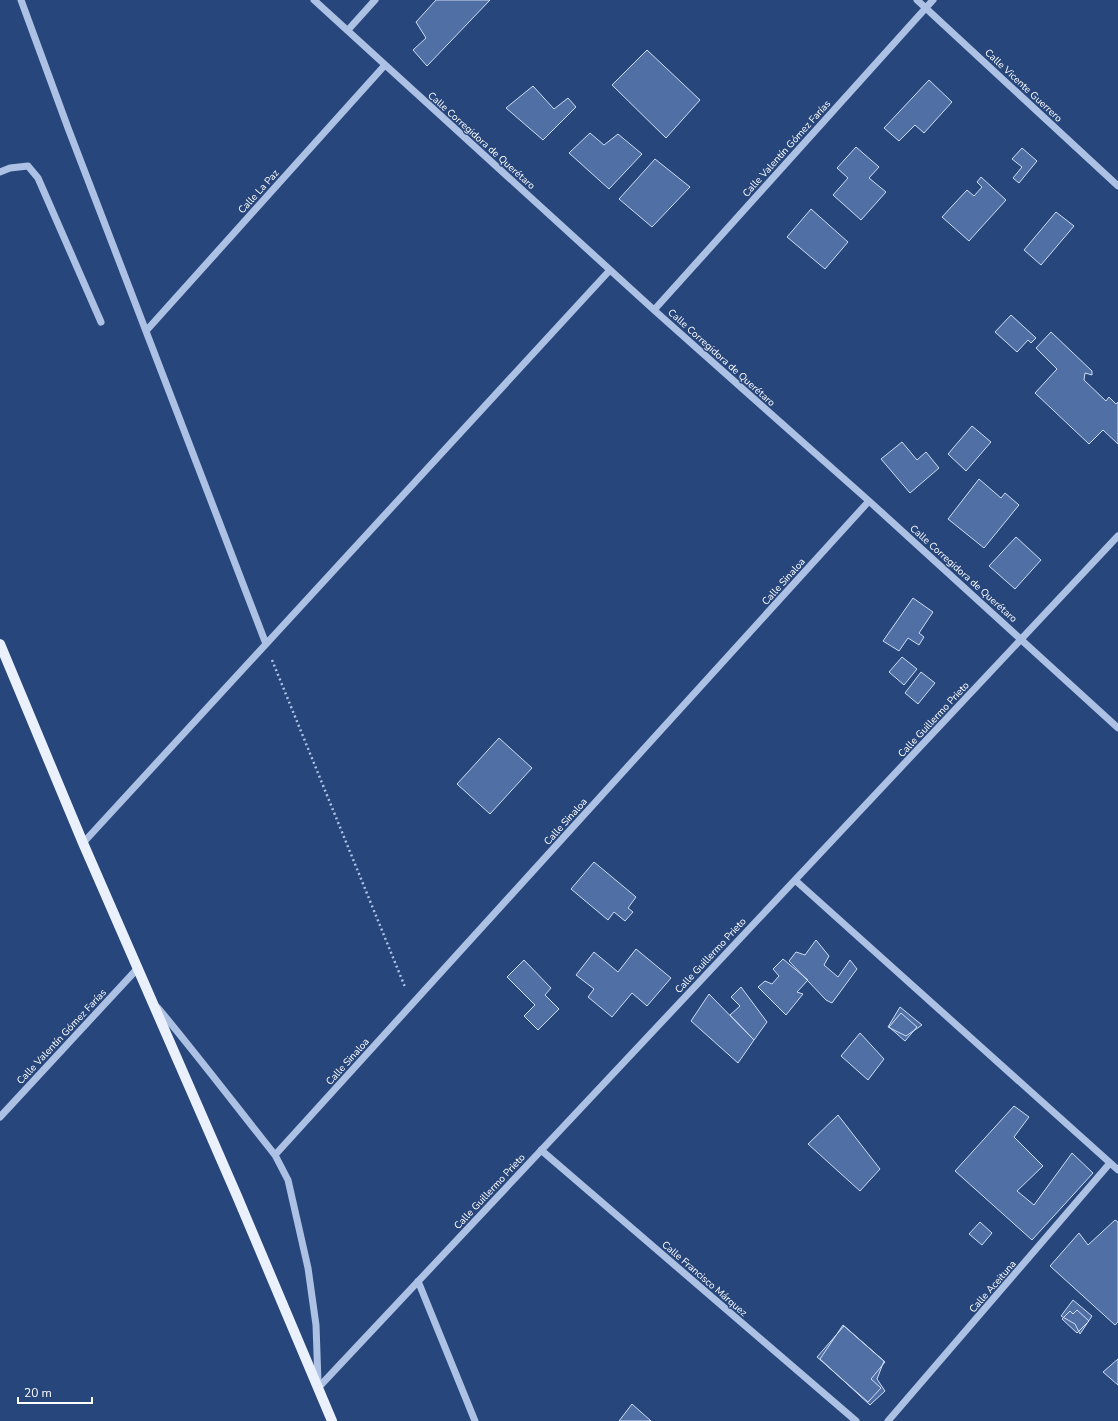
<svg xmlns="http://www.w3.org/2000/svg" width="1118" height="1421" font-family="'Nunito Sans',sans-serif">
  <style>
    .building { fill: #506fa4; stroke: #cedcf3 }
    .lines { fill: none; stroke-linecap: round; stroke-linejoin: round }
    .path { stroke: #acc1e4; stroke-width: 2.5; stroke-dasharray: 2 3; stroke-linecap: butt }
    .minor { stroke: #acc1e4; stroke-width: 7 }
    .major { stroke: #ebf1fc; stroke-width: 10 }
    .labels { text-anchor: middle; stroke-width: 3; stroke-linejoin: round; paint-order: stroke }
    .street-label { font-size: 10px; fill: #fff; stroke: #27467b }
  </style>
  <rect width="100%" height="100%" fill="#27467b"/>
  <!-- building -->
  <path class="building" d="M436,0H490L427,66L413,50L426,38L416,22Z
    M647,50L700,100L666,138L612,85Z
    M929,80L952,102L924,133L915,125L899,141L884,128Z
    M533,86L554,109L568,98L576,107L543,140L506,108Z
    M590,133L604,145L618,134L642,154L609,189L569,153Z
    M856,147L879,167L869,178L886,192L861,220L833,195L848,178L837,168Z
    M1022,148L1037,161L1019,183L1013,178L1022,167L1012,159Z
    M655,159L690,187L652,227L619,199Z
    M981,177L1006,200L969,241L942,217L967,190L974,196L982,187L977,182Z
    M811,209L848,242L825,269L787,237Z
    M1056,212L1074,226L1041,265L1024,250Z
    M1011,315L1036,338L1031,343L1028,340L1017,352L995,332Z
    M1051,332L1092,371V375L1085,373L1084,380L1106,401L1109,397L1116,404L1118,402V444L1103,430L1089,444L1035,393L1057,369L1036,348Z
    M972,426L991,442L966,471L948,454Z
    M902,442L917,460L926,452L939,468L910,493L881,459Z
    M979,479L1001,498L1005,493L1019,505L984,548L948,519Z
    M1016,537L1041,560L1015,589L989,566Z
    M913,598L933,612L919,633L924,637L919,645L908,638L899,651L883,641Z
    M902,657L917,669L904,685L889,672Z
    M921,672L935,683L918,704L905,693Z
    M499,738L532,768L490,814L457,784Z
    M594,862L636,897L628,908L633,912L625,921L614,912L608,920L571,889Z
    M816,940L829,956L824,965L838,977L850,960L857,969L832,1003L826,1000L789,961L796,952L805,955Z
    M636,949L671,978L647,1006L632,993L612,1017L588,997L594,989L576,975L594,952L618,972Z
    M783,959L808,980L797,992L803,994L786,1015L758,987L765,981L772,984L779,976L773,969Z
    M524,960L551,988L545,995L559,1009L538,1030L524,1016L535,1005L507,977Z
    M741,987L767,1022L754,1040L730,1015L740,1006L731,997Z
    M709,994L754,1040L738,1063L691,1021Z
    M900,1007L922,1025L906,1036L888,1027Z
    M901,1013L917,1027L905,1041L889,1027Z
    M860,1033L884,1059L868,1080L841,1056Z
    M1014,1106L1029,1117L1014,1137L1043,1166L1017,1191L1034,1205L1072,1153L1093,1173L1032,1240L955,1171Z
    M838,1115L880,1169L860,1191L808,1144Z
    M1115,1220L1118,1222V1322L1115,1325L1050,1266L1079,1233L1088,1245Z
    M980,1222L992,1233L982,1245L969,1234Z
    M1073,1300L1092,1316L1080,1334L1075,1324L1061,1316Z
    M1077,1310L1089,1321L1077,1333L1062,1319L1070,1311L1073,1314Z
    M843,1325L884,1361L877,1379L885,1391L870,1405L820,1359Z
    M844,1326L885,1362L871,1379L881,1388L868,1402L817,1357Z
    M1118,1359V1385L1103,1372Z
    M632,1404L651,1421H619Z"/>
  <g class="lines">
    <!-- path -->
    <path class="path" d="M272,660L405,987"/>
    <!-- minor -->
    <path class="minor" d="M21,0L68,128L266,644
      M314,0L654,310L869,501L1118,728
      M917,0L1118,186
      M348,30L375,0
      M0,172L10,168L28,166L38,178L101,322
      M654,310L933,0
      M146,331L385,65
      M83,843L610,270
      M795,880L1118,1170
      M158,1008C198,1056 236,1106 275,1155
      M0,1117L138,968
      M541,1150L856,1421
      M418,1281L475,1421
      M318,1382L316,1325L308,1268L288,1180L275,1155L869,501
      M318,1388L1118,536
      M888,1421L1110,1163"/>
    <!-- major -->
    <path class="major" d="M0,644L83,843L237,1196L332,1421"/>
  </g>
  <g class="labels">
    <!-- street labels -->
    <g class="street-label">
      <text transform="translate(1024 85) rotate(43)" y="4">Calle Vicente Guerrero</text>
      <text transform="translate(482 140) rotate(42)" y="4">Calle Corregidora de Querétaro</text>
      <text transform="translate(786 148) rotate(-48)" y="4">Calle Valentín Gómez Farías</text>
      <text transform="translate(258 191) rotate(-48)" y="4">Calle La Paz</text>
      <text transform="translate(722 357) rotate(42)" y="4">Calle Corregidora de Querétaro</text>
      <text transform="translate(964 573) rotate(42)" y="4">Calle Corregidora de Querétaro</text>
      <text transform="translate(783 581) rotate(-48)" y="4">Calle Sinaloa</text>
      <text transform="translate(933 719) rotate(-47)" y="4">Calle Guillermo Prieto</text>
      <text transform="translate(565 821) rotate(-48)" y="4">Calle Sinaloa</text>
      <text transform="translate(710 955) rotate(-47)" y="4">Calle Guillermo Prieto</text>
      <text transform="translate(61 1036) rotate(-47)" y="4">Calle Valentín Gómez Farías</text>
      <text transform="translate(347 1061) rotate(-48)" y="4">Calle Sinaloa</text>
      <text transform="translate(489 1191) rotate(-47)" y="4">Calle Guillermo Prieto</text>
      <text transform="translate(705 1278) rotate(41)" y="4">Calle Francisco Márquez</text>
      <text transform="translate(992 1286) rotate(-49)" y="4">Calle Aceituna</text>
    </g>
  </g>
  <!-- scale -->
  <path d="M18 1397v6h74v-6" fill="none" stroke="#ffffff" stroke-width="2"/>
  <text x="24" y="1397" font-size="12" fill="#ffffff" stroke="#27467b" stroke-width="3" paint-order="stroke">20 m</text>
</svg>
